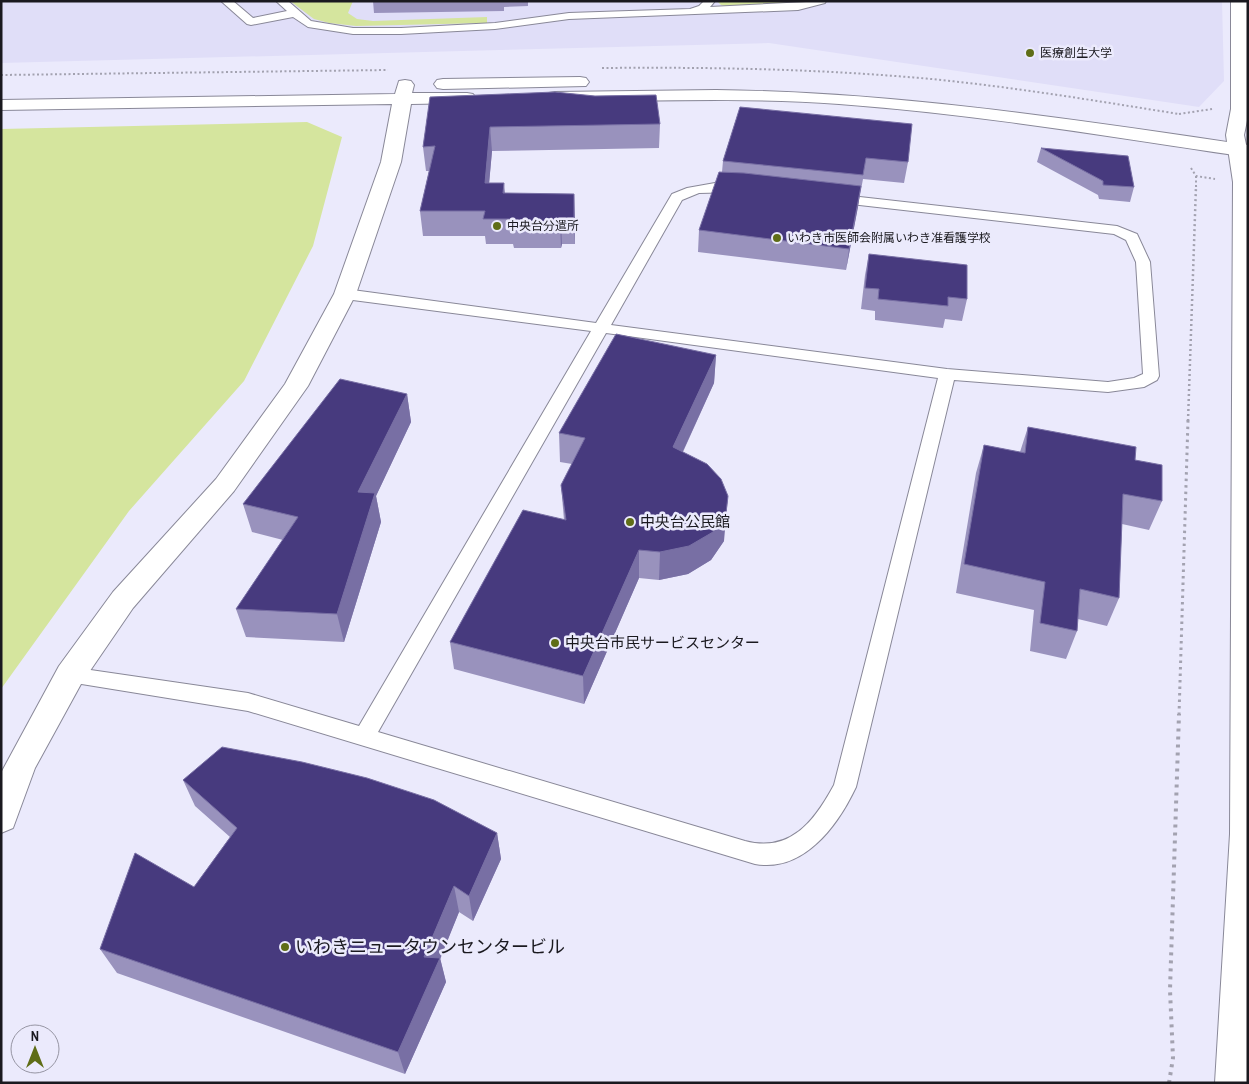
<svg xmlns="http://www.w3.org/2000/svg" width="1249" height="1084" font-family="'Archivo Narrow','Noto Sans JP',sans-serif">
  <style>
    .built { fill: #e0def8 }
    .green { fill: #d5e59e }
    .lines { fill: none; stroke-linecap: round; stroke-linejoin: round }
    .service-casing { stroke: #898898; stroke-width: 2 }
    .tertiary-casing { stroke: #898898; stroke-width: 2 }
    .secondary-casing { stroke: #898898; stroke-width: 2 }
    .path-far3 { stroke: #a3a2b0; stroke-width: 2; stroke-dasharray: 2 2.5; stroke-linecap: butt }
    .path-far2 { stroke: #a3a2b0; stroke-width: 2.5; stroke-dasharray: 2 3; stroke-linecap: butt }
    .path-far1 { stroke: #a3a2b0; stroke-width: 3; stroke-dasharray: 2.5 4; stroke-linecap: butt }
    .path { stroke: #a3a2b0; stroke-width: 4; stroke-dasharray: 3 5; stroke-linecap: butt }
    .service { fill: #fff; fill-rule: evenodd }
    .tertiary { fill: #fff; fill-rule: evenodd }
    .secondary { fill: #fff; fill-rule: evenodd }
    .wall { fill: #9992bd }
    .shaded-wall { fill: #786fa4 }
    .building { fill: #473a7e; stroke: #786fa4 }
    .poi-dot { fill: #5f6d17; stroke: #ebeafc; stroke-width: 2 }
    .labels { text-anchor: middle; stroke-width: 5; stroke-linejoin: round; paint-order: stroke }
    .far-poi-label { font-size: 12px; fill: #1a191f; stroke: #ebeafc; text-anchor: start }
    .poi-label { font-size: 15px; fill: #1a191f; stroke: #ebeafc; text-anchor: start }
    .near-poi-label { font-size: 18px; fill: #1a191f; stroke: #ebeafc; text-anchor: start }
  </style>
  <rect width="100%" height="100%" fill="#ebeafc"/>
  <!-- built -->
  <path class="built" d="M1,1H1222L1224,81L1199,107L769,43L1,63Z"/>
  <!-- green -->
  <path class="green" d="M290,1H353L348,13L357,19L373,21L487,17V23L356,26L329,23L314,19Z
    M717,1H812L730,7L721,5Z
    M307,122L342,137L313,246L244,381L129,511L1,689V129Z"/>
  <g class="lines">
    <!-- service casing -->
    <g class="service-casing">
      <path id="service" d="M221,1H233L253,18L287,11L276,1H288L311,21L353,28H401L495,23L569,13L690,9L699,6L704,1H715L710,7L826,1L825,3L798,10L569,19L495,29L401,34H353L308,27L293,17L251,25L247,24Z
        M715,183L739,184L746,188L739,192L699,193L682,200L611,325L947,369L1108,382L1134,378L1143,374L1136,262L1126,240L1114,234L833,202L826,198L833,194L1117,226L1137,234L1150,262L1159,376L1157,380L1144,387L1108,392L954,380L856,787C838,825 804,873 755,864L248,711L63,681L60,675L63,669L70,667L248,693L359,726L591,331L345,299L340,297L337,294L340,291L345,289L596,323L672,194L687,188ZM606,333L938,378L834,785C814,822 790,853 745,841L378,732Z"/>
    </g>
    <!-- tertiary casing -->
    <g class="tertiary-casing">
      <path id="tertiary" d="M580,77L586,78L589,82L586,86L443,89L437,88L434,84L437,80L443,79Z
        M405,80L411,81L414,85L412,93H467L473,94L476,98L473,102L467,103L411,104L401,162L356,294L308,386L234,491L133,608L81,684L35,768L13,828L1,833V773L59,666L113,592L216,479L285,384L334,294L381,162L392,104L1,110V100L395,94L399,81Z
        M716,90C895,92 1071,119 1248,145V157C1112,137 976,114 839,104C744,97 649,101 555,102L549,101L546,97L549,93L555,92Z"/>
    </g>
    <!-- secondary casing -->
    <g class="secondary-casing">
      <path id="secondary" d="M1231,1H1247L1248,116L1244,135L1248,154V1083H1215L1230,834L1233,182L1226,135L1231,109Z"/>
    </g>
    <!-- path-far3 -->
    <path class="path-far3" d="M602,68C712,67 822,69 931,79C1014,87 1097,101 1179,114
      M1,75L388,70
      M1179,114L1212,109
      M1191,168L1196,176L1215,179
      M1196,187V176"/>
    <!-- path-far2 -->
    <path class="path-far2" d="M1188,421L1196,186"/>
    <!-- path-far1 -->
    <path class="path-far1" d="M1179,715L1188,420"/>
    <!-- path -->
    <path class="path" d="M1169,1083L1173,1058L1170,990L1179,714"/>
    <!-- service -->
    <use href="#service" class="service"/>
    <!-- tertiary -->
    <use href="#tertiary" class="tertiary"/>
    <!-- secondary -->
    <use href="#secondary" class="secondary"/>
  </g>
  <!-- wall -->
  <path class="wall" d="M373,1H528V6L504,7V11L374,13Z
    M430,97L660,124L659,148L492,151L489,183L505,193L575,219V244H562L561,248H514L513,244H486L485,236H423L420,211L429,171H426L423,147Z
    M740,107L908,162L904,183L863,179L846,270L698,252L699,230L722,172L723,161Z
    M1041,148L1134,187L1130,202L1099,199L1098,195L1037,162Z
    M869,254L967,299L962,321L945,319L943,328L875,320V311L861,309L865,275Z
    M716,355L714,383L683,452L724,541L711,560L688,574L659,580L639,578L584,704L454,669L450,642L564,520L561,485L572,464L560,462L559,433Z
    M407,394L411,422L376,496L381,522L344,642L246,637L236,609L283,540L252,532L243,504Z
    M1028,427L1135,460L1162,501L1149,530L1122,524L1119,598L1107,626L1078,619L1077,631L1066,659L1030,651L1034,610L956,593L976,473L984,445L1020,452Z
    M183,780L497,833L501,859L473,921L459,912L440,958L446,982L405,1074L117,973L100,949L194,887L230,837L195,806Z"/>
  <!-- shaded-wall -->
  <path class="shaded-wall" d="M490,127L492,151L487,207L485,183Z
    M504,183L506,207L503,193Z
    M861,186L858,207L846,270L849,249Z
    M574,194L575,219V244L574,219Z
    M561,219L562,244L561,248L560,223Z
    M716,355L714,383L672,475L673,447Z
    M407,394L411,422L376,496L381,522L344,642L337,614L358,492Z
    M728,496L724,541L711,560L688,574L659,580L660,552Z
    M639,550V578L584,704L583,676Z
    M497,833L501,859L473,921L469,896Z
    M454,886L459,912L439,962L440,958L446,982L405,1074L398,1052L424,957Z"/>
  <!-- building -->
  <path class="building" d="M555,92L595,96L656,95L660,124L490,127L485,183H504L503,193L574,194V219H561L560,223H512V219H483L485,211H420L435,146L423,147L430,97Z
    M740,107L912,124L908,162L866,158L863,175L723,161Z
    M1041,148L1128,156L1134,187L1103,185V181Z
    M719,172L744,173L861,186L849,249L699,230Z
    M869,254L967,265V299L948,297V306L878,299L879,289L865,288Z
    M616,334L716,355L673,447L707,464L721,479L728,496L726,513L713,532L689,546L660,552L639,550L583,676L450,642L523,510L566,520L561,485L585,438L559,433Z
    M340,379L407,394L358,492L375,493L337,614L236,609L298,517L243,504Z
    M1028,427L1136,447L1135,460L1162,465V501L1123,494L1119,598L1080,589L1077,631L1040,623L1045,582L964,564L984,445L1025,453Z
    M222,747L302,762L367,778L434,800L497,833L469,896L454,886L424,957L440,958L398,1052L100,949L135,853L194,887L237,828L183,780Z"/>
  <!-- markers -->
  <g class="poi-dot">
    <circle cx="1030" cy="53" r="5"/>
    <circle cx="497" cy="226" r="5"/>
    <circle cx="777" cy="238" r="5"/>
    <circle cx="630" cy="522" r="5"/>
    <circle cx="555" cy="643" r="5"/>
    <circle cx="285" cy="947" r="5"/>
  </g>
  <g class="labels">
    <!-- far-poi labels -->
    <g class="far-poi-label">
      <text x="1040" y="57">医療創生大学</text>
      <text x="507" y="230">中央台分遣所</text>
      <text x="787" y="242">いわき市医師会附属いわき准看護学校</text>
    </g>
    <!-- poi labels -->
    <g class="poi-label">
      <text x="640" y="527">中央台公民館</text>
      <text x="565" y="648">中央台市民サービスセンター</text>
    </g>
    <!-- near-poi labels -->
    <g class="near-poi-label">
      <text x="295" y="953">いわきニュータウンセンタービル</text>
    </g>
  </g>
  <!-- border -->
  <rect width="1249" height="1084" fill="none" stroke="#1a191f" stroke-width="5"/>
  <!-- north arrow -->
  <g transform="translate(35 1049)"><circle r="24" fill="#ebeafc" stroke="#9796a4"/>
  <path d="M0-4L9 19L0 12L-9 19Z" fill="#5f6d17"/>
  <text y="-8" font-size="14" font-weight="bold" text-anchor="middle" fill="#1a191f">N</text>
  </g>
</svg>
